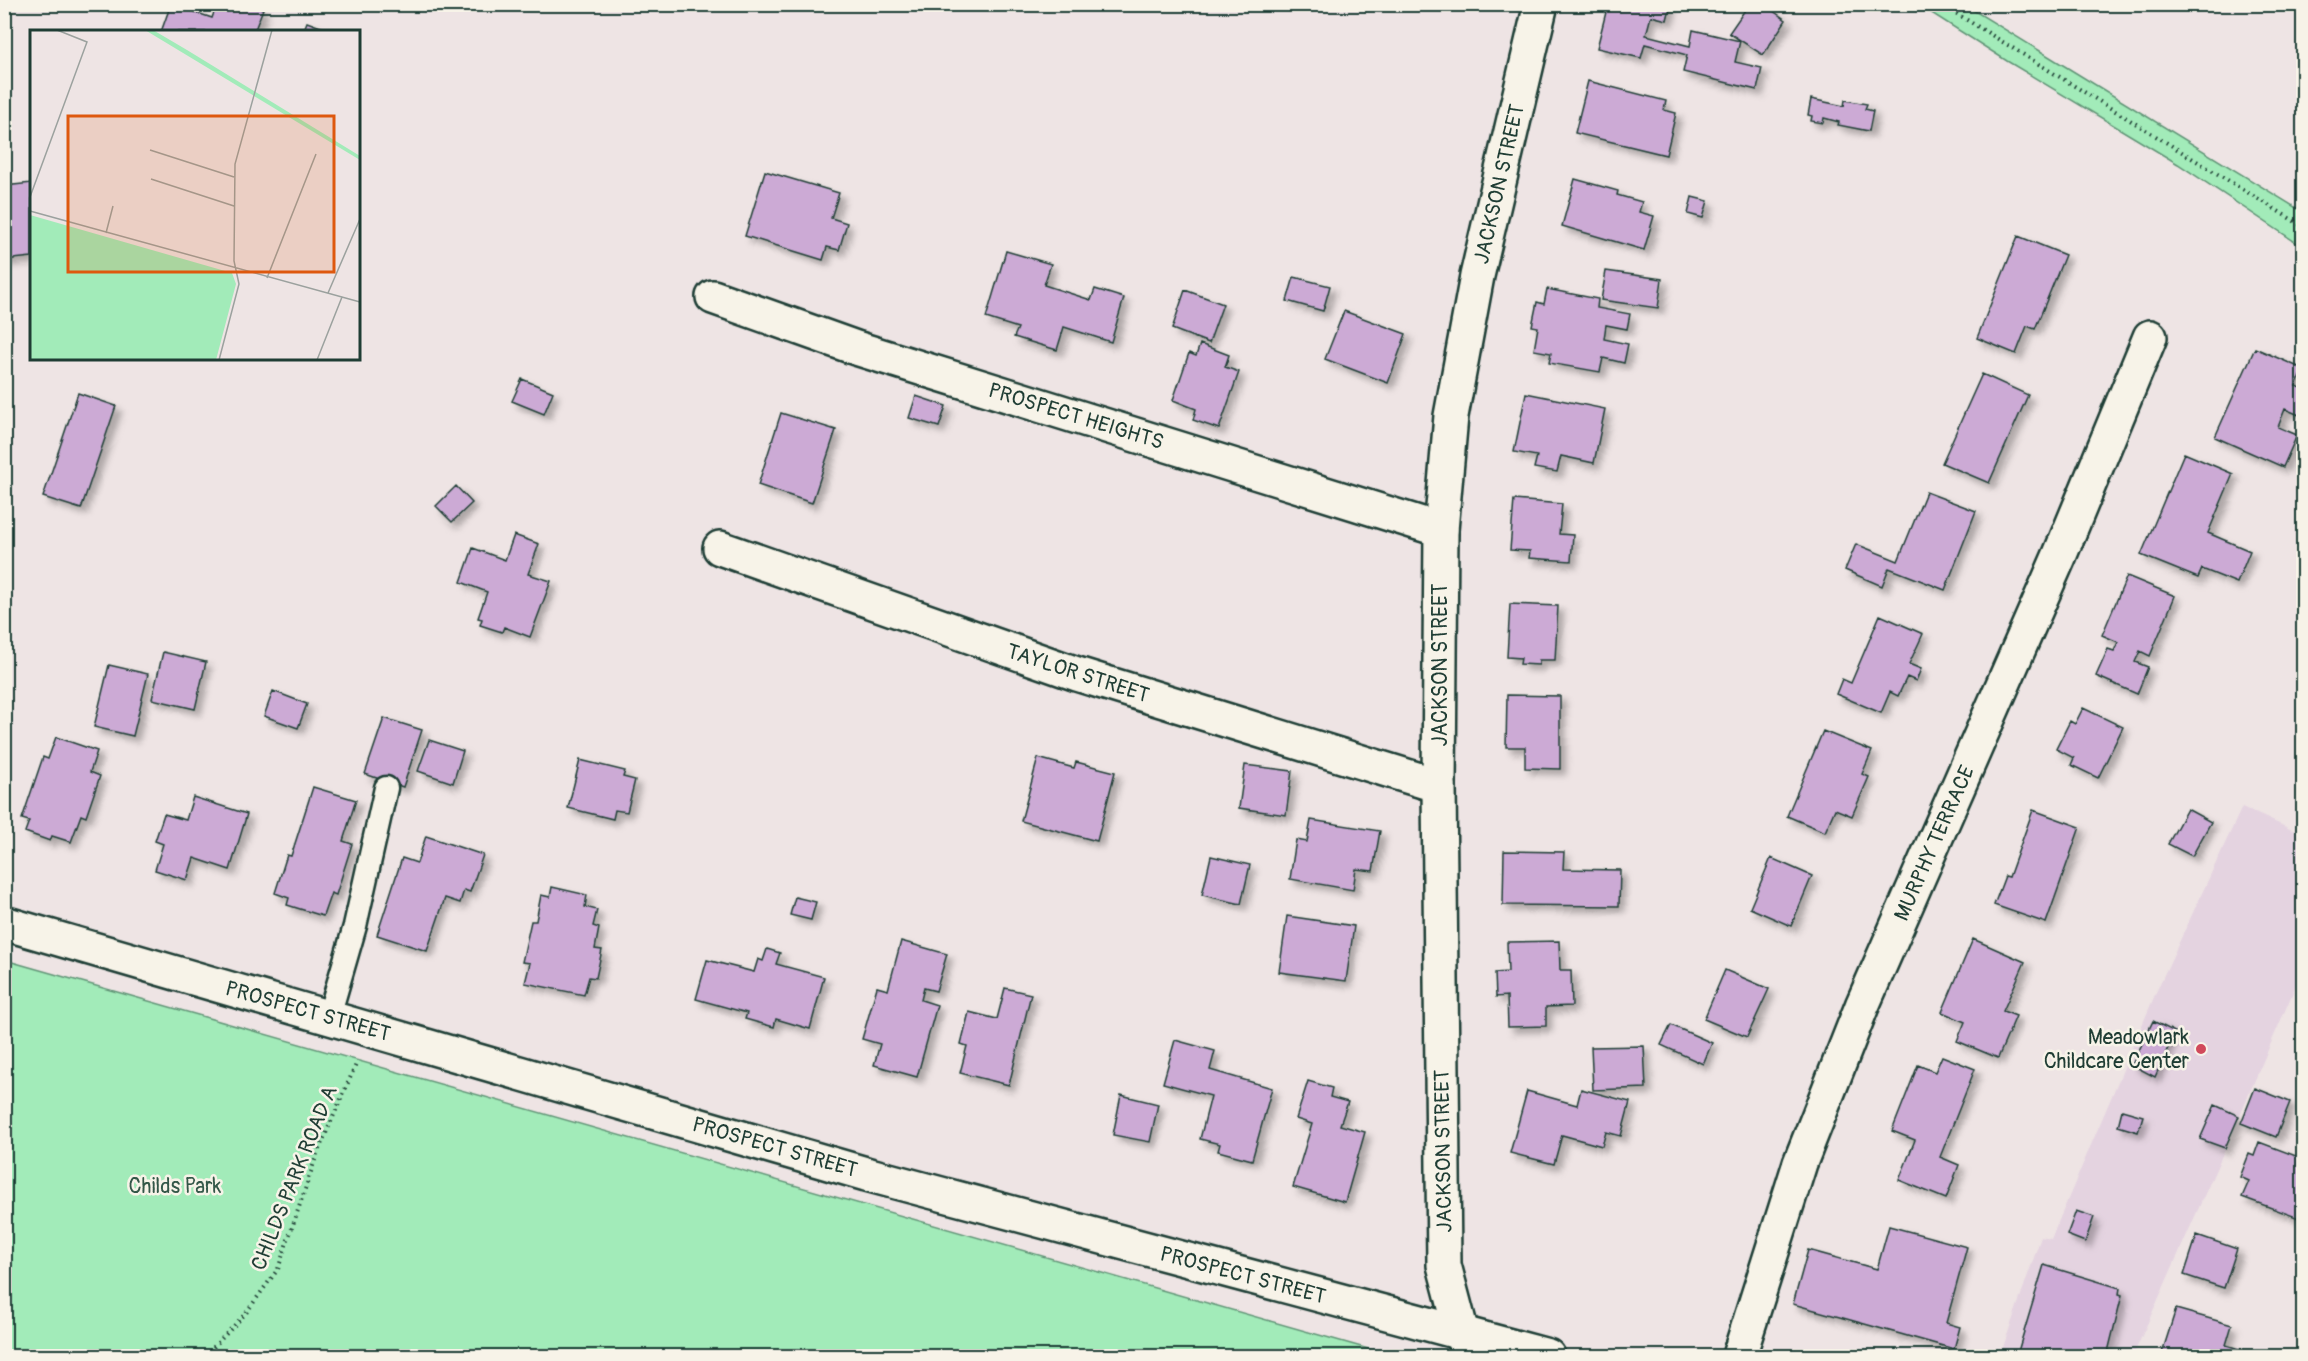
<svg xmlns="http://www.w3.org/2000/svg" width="2308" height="1361" font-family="Pangolin,sans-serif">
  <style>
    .built { fill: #e4d3e0 }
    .green { fill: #a2ebb9; stroke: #609476; stroke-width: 1.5 }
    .building { fill: #ccaad5; stroke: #1f3d34; stroke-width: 1.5; filter: url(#shadow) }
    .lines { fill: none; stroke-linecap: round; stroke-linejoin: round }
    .service-casing { stroke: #1f3d34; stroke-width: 27 }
    .minor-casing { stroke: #1f3d34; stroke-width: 38 }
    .tertiary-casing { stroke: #1f3d34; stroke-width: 38 }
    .secondary-casing { stroke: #1f3d34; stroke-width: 38 }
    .path { stroke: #1f3d34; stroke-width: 4; stroke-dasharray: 1.5 4.5; stroke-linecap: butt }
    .service { stroke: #f7f3e8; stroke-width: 22 }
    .minor { stroke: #f7f3e8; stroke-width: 33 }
    .tertiary { stroke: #f7f3e8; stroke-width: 33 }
    .secondary { stroke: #f7f3e8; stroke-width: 33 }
    .poi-dot { fill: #d1495b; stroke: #f7f3e8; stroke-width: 2 }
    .labels { text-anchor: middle; stroke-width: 5; stroke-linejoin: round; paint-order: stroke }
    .street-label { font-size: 21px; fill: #1f3d34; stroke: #f7f3e8 }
    .poi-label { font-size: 21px; fill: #1f3d34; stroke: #f7f3e8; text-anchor: end }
    .park-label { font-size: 21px; fill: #335748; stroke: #f7f3e8 }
    .inset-road { fill: none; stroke: #9ba19e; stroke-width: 1.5 }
    .view { fill: #de580e; fill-opacity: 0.15; stroke: #de580e; stroke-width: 3 }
    .inset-edge { fill: none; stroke: #1f3d34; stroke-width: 3 }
  </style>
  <defs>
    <filter id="shadow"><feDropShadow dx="5.5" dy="5.5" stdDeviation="3" flood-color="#0004"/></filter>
  </defs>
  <rect width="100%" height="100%" fill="#eee4e4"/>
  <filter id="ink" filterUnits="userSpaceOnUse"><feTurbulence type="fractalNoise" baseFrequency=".0167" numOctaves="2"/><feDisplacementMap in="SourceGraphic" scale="12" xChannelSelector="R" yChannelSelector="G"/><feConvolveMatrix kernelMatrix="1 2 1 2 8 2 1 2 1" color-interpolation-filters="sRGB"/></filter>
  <g filter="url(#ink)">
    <!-- built -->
    <path class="built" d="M2242,807L2303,835V969L2232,1133L2133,1356H2000L2041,1237L2051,1239L2157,990Z"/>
    <!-- green -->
    <path class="green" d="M1919,5H1965L2303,212V247L2178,164L2007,61Z
      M5,960L1393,1356H5Z"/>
    <!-- building -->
    <path class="building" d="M171,4L212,18L217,4H251L263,9L254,32H161Z
      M1608,4H1671L1667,20L1651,16L1646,35L1690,46L1693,30L1740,41L1735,62L1762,68L1757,90L1683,72L1687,55L1645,44L1641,58L1597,48Z
      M1749,4H1763L1786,20L1763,55L1729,33Z
      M307,22L334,32H303Z
      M1588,81L1666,101L1664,110L1676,113L1666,155L1575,133Z
      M1811,99L1844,106L1845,100L1867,104L1865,109L1873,111L1869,131L1838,125L1839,122L1824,118L1823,123L1811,121L1812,116L1808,115Z
      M765,171L839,193L831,218L847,223L839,250L827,247L823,260L745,236Z
      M1575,179L1618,191L1617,195L1642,202L1639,212L1654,216L1644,250L1562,226Z
      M32,183V257L4,260V186Z
      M1692,197L1708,201L1703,218L1688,214Z
      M2018,236L2065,255L2035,329L2027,326L2016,354L1977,338Z
      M1006,251L1051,264L1044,285L1091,300L1095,289L1124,298L1111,342L1064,327L1057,350L1014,337L1018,328L986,318Z
      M1606,271L1662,279L1658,308L1601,300Z
      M1294,277L1330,286L1323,311L1287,301Z
      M1547,289L1598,299L1597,308L1630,314L1627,329L1606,325L1604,339L1628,344L1624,363L1603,358L1600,372L1549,363L1551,353L1534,350L1538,327L1532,326L1537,302L1544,304Z
      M1185,290L1223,304L1209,343L1172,329Z
      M1344,311L1406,334L1388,383L1325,359Z
      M1200,344L1229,355L1225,367L1239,372L1219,429L1193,420L1196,409L1173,400L1189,353L1196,356Z
      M2255,348L2303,369L2296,386L2304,389V417L2285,409L2278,427L2297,435L2283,467L2215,437Z
      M1982,374L2028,395L1989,483L1942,463Z
      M522,379L553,392L544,414L512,401Z
      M78,393L116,406L81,509L43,497Z
      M1526,393L1605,409L1594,463L1561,456L1557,472L1534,468L1537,456L1514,452Z
      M916,396L946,406L939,427L909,418Z
      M781,413L836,430L812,503L758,485Z
      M2184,453L2233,474L2208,533L2250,551L2237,583L2202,569L2198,578L2141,555Z
      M456,486L472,503L452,522L436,506Z
      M1926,492L1976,511L1945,590L1889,568L1882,586L1845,570L1856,544L1898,561Z
      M1514,500L1562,504L1559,534L1573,535L1571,561L1529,558L1530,551L1510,550Z
      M514,535L539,544L528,574L551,581L530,637L504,627L502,632L480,625L482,619L478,618L487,592L461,582L473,548L505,560Z
      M2127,576L2175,596L2150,656L2140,651L2135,662L2148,667L2137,694L2096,676L2108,649L2114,651L2118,642L2102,635Z
      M1510,604L1558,606L1555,660H1539V665L1520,664L1521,658L1507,657Z
      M1880,615L1923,634L1909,664L1921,669L1916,681L1907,677L1898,696L1890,692L1881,713L1836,694L1842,679L1851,683Z
      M163,652L206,662L195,709L152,699Z
      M109,665L148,674L133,736L94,727Z
      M273,691L307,704L298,728L264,716Z
      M1507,695L1560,696V769L1525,768V747H1506Z
      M2083,708L2123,727L2098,778L2071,765L2074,758L2056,749L2070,721L2075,724Z
      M384,718L422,730L403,787L365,774Z
      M1823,731L1872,751L1862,774L1869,777L1852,816L1835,809L1825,832L1787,816Z
      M56,737L97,751L90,772L100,776L86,817L81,815L71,842L52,836L50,841L25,832L29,821L22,819L43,757L48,759Z
      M429,740L463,751L453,783L418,771Z
      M1038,758L1074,768L1076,762L1115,772L1097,841L1021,821Z
      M580,760L625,771L623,777L635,780L627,812L615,810L613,819L568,808Z
      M1245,765L1292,771L1286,815L1239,808Z
      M313,787L356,800L343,841L352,844L336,895L331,893L323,916L287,905L289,898L275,893L287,855L291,856Z
      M193,797L247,814L230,870L194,858L187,880L155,870L163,844L155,841L164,814L186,820Z
      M2187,809L2211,822L2192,856L2168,844Z
      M2033,810L2080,827L2046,923L1994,905L2005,876L2009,877Z
      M1311,820L1380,831L1373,871L1356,869L1353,890L1290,879L1296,840L1307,842Z
      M426,836L483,855L470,892L464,890L460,903L445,898L427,951L377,935L402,858L417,863Z
      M1504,851L1564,852L1563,869L1620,870L1619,906L1503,905Z
      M1211,856L1250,865L1241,904L1202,895Z
      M1771,858L1812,876L1791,926L1750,908Z
      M552,887L587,895L585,907L597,910L593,926L599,928L595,949L602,950L596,978L589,977L584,995L525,983L530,963L522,962L531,921H536L541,895L550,897Z
      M795,897L816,902L811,920L790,915Z
      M1287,916L1354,926L1346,981L1279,972Z
      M1973,939L2025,962L2003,1011L2016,1016L1998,1058L1957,1041L1965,1022L1942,1012Z
      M901,941L947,954L936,991L924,988L921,1000L937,1005L917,1077L874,1065L880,1044L862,1039L877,987L888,990Z
      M1559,941L1560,970H1571L1572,1006L1546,1007V1026L1508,1027L1507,996L1496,997L1495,973L1508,972L1507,942Z
      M767,949L780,953L776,964L824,977L810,1029L776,1019L774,1027L745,1019L747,1013L696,999L707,960L754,972L758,959L763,961Z
      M1725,970L1769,989L1747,1037L1704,1019Z
      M1005,988L1031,994L1009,1085L960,1073L967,1046L961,1044L969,1012L997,1019Z
      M2153,1021L2175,1032L2155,1077L2132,1065Z
      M1671,1025L1712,1043L1703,1064L1661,1045Z
      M1175,1040L1215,1051L1210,1070L1272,1088L1252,1160L1218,1151L1220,1144L1200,1139L1211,1096L1163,1083Z
      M1644,1046L1646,1088L1593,1090L1591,1047Z
      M1942,1056L1975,1069L1940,1157L1959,1165L1946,1199L1899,1180L1915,1140L1892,1131L1918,1065L1935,1072Z
      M1308,1081L1332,1088L1330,1097L1348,1102L1340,1125L1365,1132L1345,1202L1293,1187L1312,1124L1296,1119Z
      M2255,1088L2290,1102L2276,1137L2241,1123Z
      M1581,1089L1630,1102L1621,1136L1606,1132L1602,1146L1562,1135L1554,1164L1510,1153L1527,1091L1577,1105Z
      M1121,1095L1158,1104L1150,1142L1113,1135Z
      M2215,1105L2239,1116L2225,1148L2200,1139Z
      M2122,1110L2143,1116L2138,1132L2118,1126Z
      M2259,1142L2304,1159V1220L2242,1197L2249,1181L2240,1177L2249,1154L2254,1156Z
      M2076,1211L2094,1217L2085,1242L2067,1235Z
      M1889,1226L1967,1247L1946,1323L1960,1327L1954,1349L1793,1304L1808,1250L1877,1269Z
      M2197,1235L2237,1249L2224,1288L2184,1275Z
      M2044,1265L2120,1288L2119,1294L2122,1295L2107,1356L2017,1355Z
      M2176,1309L2232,1325L2226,1345L2246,1351L2244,1356H2161Z"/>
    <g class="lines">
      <!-- service casing -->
      <g class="service-casing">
        <path id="service" d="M329,1016L355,926L386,788"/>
      </g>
      <!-- minor casing -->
      <g class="minor-casing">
        <path id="minor" d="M713,297L856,348L1441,530
          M720,548L1077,674L1439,786
          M1739,1356L1800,1163L1862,1006L2059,557L2150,337"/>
      </g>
      <!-- tertiary casing -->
      <g class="tertiary-casing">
        <path id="tertiary" d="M1468,1356L1444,1265L1439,786L1441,530L1451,416L1477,276L1541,4"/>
      </g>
      <!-- secondary casing -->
      <g class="secondary-casing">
        <path id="secondary" d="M4,923L866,1174L1548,1356"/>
      </g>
      <!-- path -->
      <path class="path" d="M1941,4L2304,227
        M205,1356L246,1313L278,1269L317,1154L357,1062"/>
      <!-- service -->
      <use href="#service" class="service"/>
      <!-- minor -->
      <use href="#minor" class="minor"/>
      <!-- tertiary -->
      <use href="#tertiary" class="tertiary"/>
      <!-- secondary -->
      <use href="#secondary" class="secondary"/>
    </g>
  </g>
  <!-- markers -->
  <circle class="poi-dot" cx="2201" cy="1049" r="6"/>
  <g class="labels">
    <!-- street labels -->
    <g class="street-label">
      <text transform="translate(1499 184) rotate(-77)" y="7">JACKSON STREET</text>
      <text transform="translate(1076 416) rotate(17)" y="7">PROSPECT HEIGHTS</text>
      <text transform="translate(1440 665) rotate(-90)" y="7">JACKSON STREET</text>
      <text transform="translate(1078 673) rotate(18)" y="7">TAYLOR STREET</text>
      <text transform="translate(1934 843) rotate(-66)" y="7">MURPHY TERRACE</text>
      <text transform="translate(308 1011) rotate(16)" y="7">PROSPECT STREET</text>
      <text transform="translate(775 1147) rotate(16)" y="7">PROSPECT STREET</text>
      <text transform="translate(1443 1151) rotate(-91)" y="7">JACKSON STREET</text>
      <text transform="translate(294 1178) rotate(-68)" y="7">CHILDS PARK ROAD A</text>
      <text transform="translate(1243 1275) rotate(15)" y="7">PROSPECT STREET</text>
    </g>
    <!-- poi labels -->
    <g class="poi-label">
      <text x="2189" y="1044">Meadowlark<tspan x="2189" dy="24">Childcare Center</tspan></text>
    </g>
    <!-- park labels -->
    <g class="park-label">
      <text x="175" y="1193">Childs Park</text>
    </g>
  </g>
  <!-- overview -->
  <g transform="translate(30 30)">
    <rect width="330" height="330" fill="#eee4e4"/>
    <path d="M115,0H123L157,20L330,126V130ZM0,185L202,243L206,254L186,330H0Z" fill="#a2ebb9"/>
    <path class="inset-road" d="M120,120L204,147M121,149L204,176M0,167L57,12L27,0M0,181L330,272M76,203L83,176M237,248L286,124M298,263L330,189M189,330L209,254L204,231L205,134L242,0M287,330L312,267"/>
    <path class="view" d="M38,86H304V242H38Z"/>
    <rect width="330" height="330" class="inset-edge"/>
  </g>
  <!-- margin -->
  <rect width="2308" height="1361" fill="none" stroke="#f7f3e8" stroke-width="24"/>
  <rect x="12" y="12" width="2284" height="1337" fill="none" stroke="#1f3d34" stroke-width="2" filter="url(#ink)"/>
</svg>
